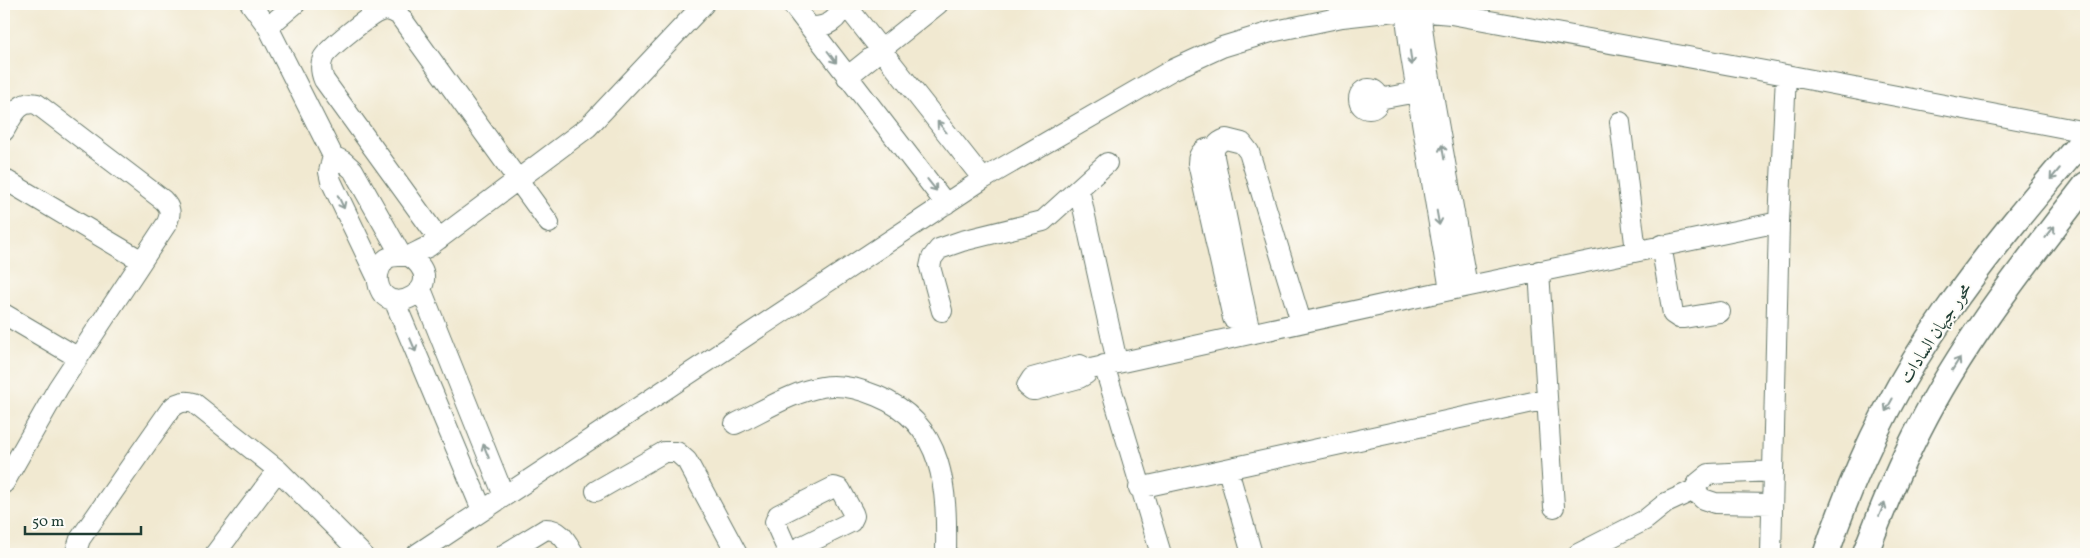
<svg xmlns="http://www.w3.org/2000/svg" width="2090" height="558" font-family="Vollkorn,Amiri,serif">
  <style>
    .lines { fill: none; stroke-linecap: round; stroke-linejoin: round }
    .minor-casing { stroke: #68796b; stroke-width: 22 }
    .major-casing { stroke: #68796b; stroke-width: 28 }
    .minor { stroke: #fff; stroke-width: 20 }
    .major { stroke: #fff; stroke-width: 25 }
    .oneway { stroke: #8f9e9a }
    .labels { text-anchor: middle; stroke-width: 4; stroke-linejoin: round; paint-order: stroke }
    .street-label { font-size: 18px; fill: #1f3d34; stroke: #fdfcf7 }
  </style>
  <rect width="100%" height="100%" fill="#fdfcf7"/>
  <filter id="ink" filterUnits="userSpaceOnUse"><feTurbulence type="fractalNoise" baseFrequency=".02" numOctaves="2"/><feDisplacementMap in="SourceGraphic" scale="10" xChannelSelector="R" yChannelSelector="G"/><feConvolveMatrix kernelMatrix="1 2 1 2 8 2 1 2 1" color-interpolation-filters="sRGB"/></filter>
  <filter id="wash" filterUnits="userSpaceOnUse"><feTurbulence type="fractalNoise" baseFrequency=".0096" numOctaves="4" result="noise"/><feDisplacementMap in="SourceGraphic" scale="20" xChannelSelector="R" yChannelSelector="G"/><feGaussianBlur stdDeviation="1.12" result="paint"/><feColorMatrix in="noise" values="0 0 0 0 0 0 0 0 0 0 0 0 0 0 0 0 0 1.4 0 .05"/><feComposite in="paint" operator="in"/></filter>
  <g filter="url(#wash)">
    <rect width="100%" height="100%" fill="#f1e9d1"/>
  </g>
  <g filter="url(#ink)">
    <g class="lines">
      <!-- minor casing -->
      <g class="minor-casing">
        <path id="minor" d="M251,4L268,27L333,156L343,161L353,170L401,255
          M792,4L946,204
          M845,4L983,179
          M1405,10L1411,56L1450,290
          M1420,10L1425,50L1467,286
          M268,27L295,4
          M810,27C827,28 839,20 843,4
          M847,77L938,4
          M1359 99a10 10 0 1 1 20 0a10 10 0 1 1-20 0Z
          M1379,99L1417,92
          M1620,122L1636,251
          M4,131C12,118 18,99 37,104L163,200C171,208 171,213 167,223L58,388L4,483
          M1215,148C1204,147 1198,153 1198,163L1233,318
          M333,156L329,172L331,181L377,277
          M4,179L142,261
          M1079,189L1117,362
          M439,239L324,80C321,73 320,65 323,58C327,49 371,14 381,11C387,9 393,11 399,15L549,223
          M1661,245L1673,314L1679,318H1684L1720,312
          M409,256C454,286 385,324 378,282C377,274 380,266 385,260C393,253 402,258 411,255C416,253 422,249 428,247L588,127L704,4
          M1539,271L1554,507
          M421,289L504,496
          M394,300L482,510
          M942,311L930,267L932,258L939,249L962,241L1043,221L1107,163
          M4,314L77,357
          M1250,333L1214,157C1213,148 1217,142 1226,139L1242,143L1249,152L1301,322
          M1080,365L1084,367L1086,374L1079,378L1035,390H1032L1027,386L1032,378Z
          M1104,365L1161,554
          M1086,370L1450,290L1779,222
          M735,424C761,412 794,391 822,387C840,384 860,389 877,396C946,424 947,491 946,554
          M1228,470L1252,554
          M834,487L840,489L853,513L854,516L851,522L794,550L787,549L775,522L778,515Z
          M1139,488L1547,399
          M1694,490L1703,499L1715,503L1772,504
          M596,491L664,452H677L687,461L737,554
          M75,554L80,539L170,410C177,402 184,400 194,403L278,470L362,554
          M215,554L278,470
          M417,554L983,179L1172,70L1222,47L1271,32L1342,17L1405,10L1451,14L1786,75L2086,132
          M505,554L546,529C561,529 567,543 574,554
          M1578,554L1645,520L1666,503L1694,490L1698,483L1709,474L1773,471
          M1771,554L1779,222L1786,75"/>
      </g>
      <!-- major casing -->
      <g class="major-casing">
        <path id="major" d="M1826,554C1854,470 1893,388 1945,314C1988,252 2037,194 2086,137
          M1865,554C1881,512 1898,469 1919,429C1964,340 2026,263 2086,185"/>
      </g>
      <!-- minor -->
      <use href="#minor" class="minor"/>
      <!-- major -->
      <use href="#major" class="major"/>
    </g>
    <!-- one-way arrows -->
    <defs><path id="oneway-shaft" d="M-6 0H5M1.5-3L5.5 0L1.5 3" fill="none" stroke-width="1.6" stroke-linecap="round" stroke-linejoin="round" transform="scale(1.25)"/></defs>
    <g class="oneway">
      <use href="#oneway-shaft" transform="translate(832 57) rotate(53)"/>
      <use href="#oneway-shaft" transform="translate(1411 58) rotate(82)"/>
      <use href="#oneway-shaft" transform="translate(942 127) rotate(-129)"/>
      <use href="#oneway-shaft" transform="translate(1443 152) rotate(-100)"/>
      <use href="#oneway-shaft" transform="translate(2055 174) rotate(130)"/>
      <use href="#oneway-shaft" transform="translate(932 185) rotate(52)"/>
      <use href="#oneway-shaft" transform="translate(341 202) rotate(64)"/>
      <use href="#oneway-shaft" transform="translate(1438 218) rotate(80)"/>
      <use href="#oneway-shaft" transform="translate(2050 232) rotate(-52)"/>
      <use href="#oneway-shaft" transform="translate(413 345) rotate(67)"/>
      <use href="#oneway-shaft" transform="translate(1956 364) rotate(-58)"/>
      <use href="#oneway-shaft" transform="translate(1889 405) rotate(119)"/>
      <use href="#oneway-shaft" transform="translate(486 451) rotate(-112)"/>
      <use href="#oneway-shaft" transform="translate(1882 509) rotate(-68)"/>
    </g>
  </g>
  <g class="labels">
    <!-- street labels -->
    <g class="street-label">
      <text transform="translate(1935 333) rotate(-57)" y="6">محور جيهان السادات</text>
    </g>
  </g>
  <!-- margin -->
  <rect width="2090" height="558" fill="none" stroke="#fdfcf7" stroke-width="20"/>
  <!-- scale -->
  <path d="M25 526v8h116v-8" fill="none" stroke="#1f3d34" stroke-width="2.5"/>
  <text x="32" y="526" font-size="15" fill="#1f3d34" stroke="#fdfcf7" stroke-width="4" paint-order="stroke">50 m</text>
</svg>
